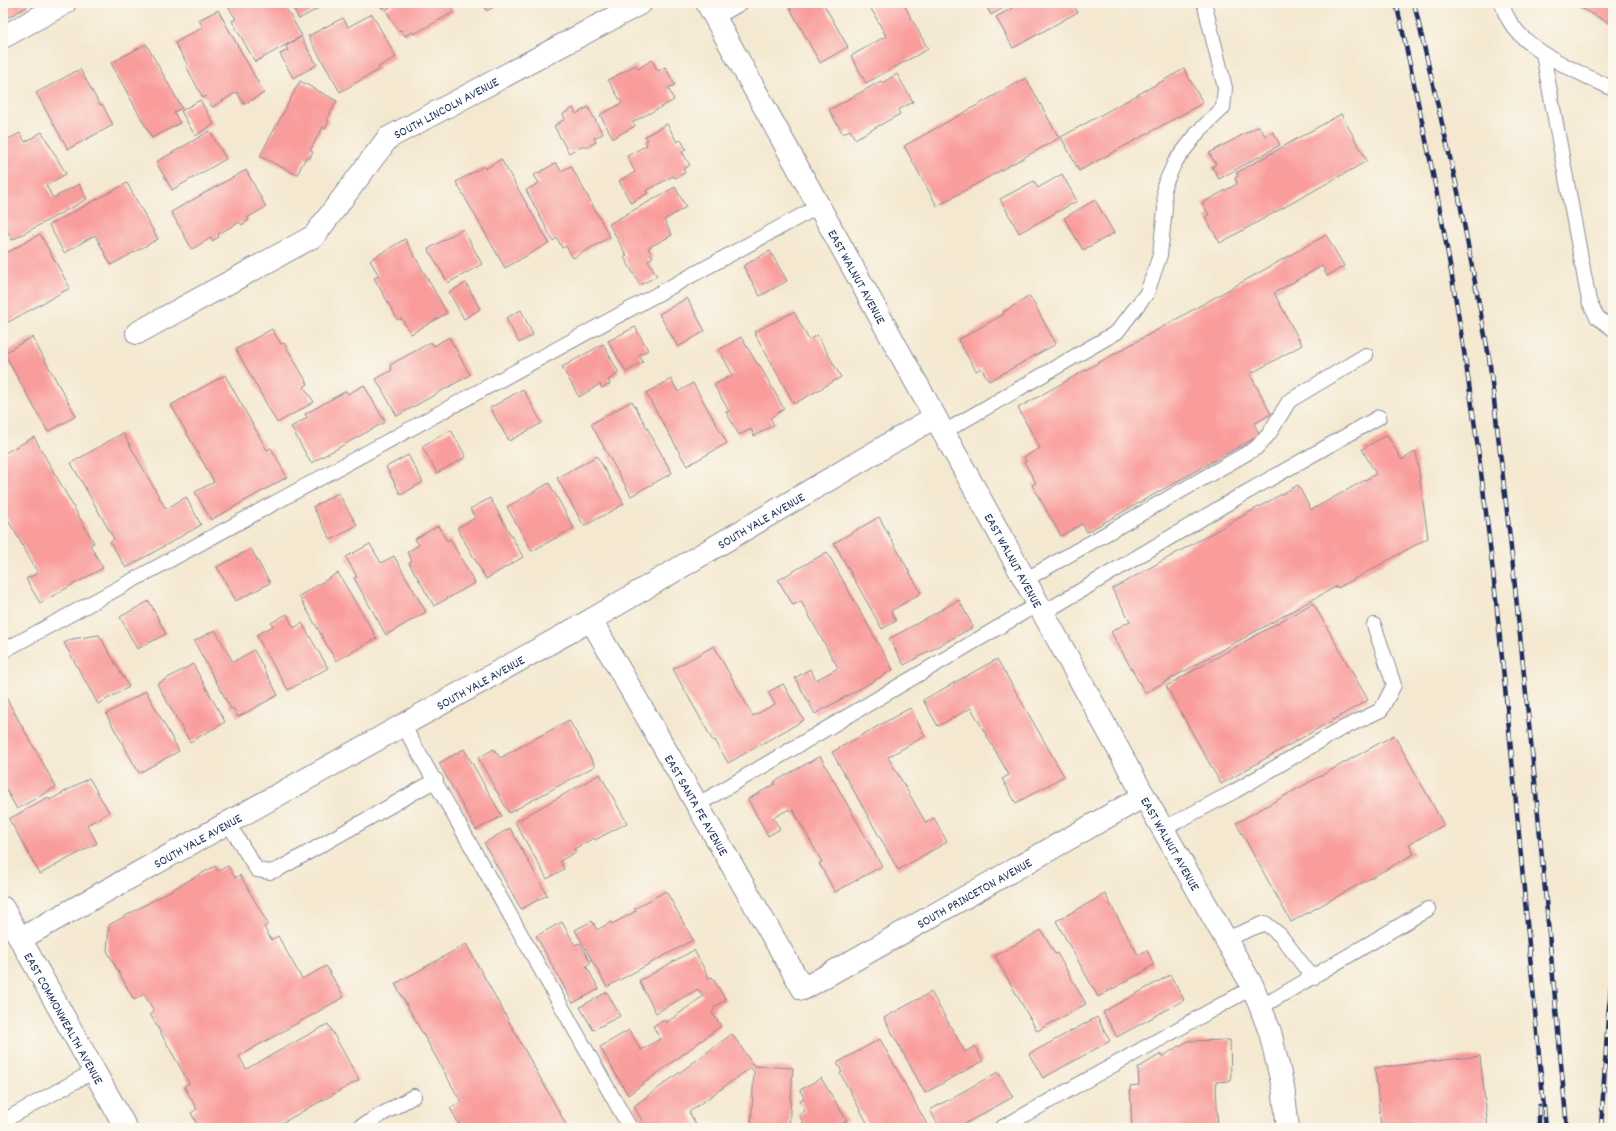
<svg xmlns="http://www.w3.org/2000/svg" width="1616" height="1131" font-family="Dekko,sans-serif">
  <style>
    .building { fill: #f99d9c }
    .lines { fill: none; stroke-linecap: round; stroke-linejoin: round }
    .service-casing { stroke: #888c97; stroke-width: 16 }
    .minor-casing { stroke: #888c97; stroke-width: 24 }
    .secondary-casing { stroke: #888c97; stroke-width: 24 }
    .service { stroke: #fff; stroke-width: 14 }
    .minor { stroke: #fff; stroke-width: 22 }
    .secondary { stroke: #fff; stroke-width: 22 }
    .rail-casing { stroke: #1b2f5e; stroke-width: 4.5 }
    .rail { stroke: #fbf7ec; stroke-width: 3; stroke-dasharray: 9; stroke-linecap: butt }
    .labels { text-anchor: middle; stroke-width: 3; stroke-linejoin: round; paint-order: stroke }
    .street-label { font-size: 13px; fill: #1b2f5e; stroke: #fbf7ec }
  </style>
  <rect width="100%" height="100%" fill="#fbf7ec"/>
  <filter id="ink" filterUnits="userSpaceOnUse"><feTurbulence type="fractalNoise" baseFrequency=".025" numOctaves="2"/><feDisplacementMap in="SourceGraphic" scale="8" xChannelSelector="R" yChannelSelector="G"/><feConvolveMatrix kernelMatrix="1 2 1 2 8 2 1 2 1" color-interpolation-filters="sRGB"/></filter>
  <filter id="wash" filterUnits="userSpaceOnUse"><feTurbulence type="fractalNoise" baseFrequency=".012" numOctaves="4" result="noise"/><feDisplacementMap in="SourceGraphic" scale="16" xChannelSelector="R" yChannelSelector="G"/><feGaussianBlur stdDeviation="0.9" result="paint"/><feColorMatrix in="noise" values="0 0 0 0 0 0 0 0 0 0 0 0 0 0 0 0 0 1.4 0 .05"/><feComposite in="paint" operator="in"/></filter>
  <g filter="url(#wash)">
    <rect width="100%" height="100%" fill="#f4e8d0"/>
    <g id="blocks">
      <!-- building -->
      <path class="building" d="M3,3H25L27,7L3,20Z
        M226,3H283L302,36L255,62L232,21L236,19Z
        M290,3H328L299,19Z
        M379,3H391L382,8Z
        M396,3H449L454,12L414,34L413,32L405,36L401,30L398,31L386,10Z
        M482,3H500L487,11Z
        M787,3H823L848,47L820,63Z
        M868,3H903L928,49L866,83L851,56L886,36Z
        M985,3H1012L991,15Z
        M1021,3H1072L1078,12L1013,48L996,17Z
        M1576,3H1613V25L1575,5Z
        M218,10L264,93L244,104L237,92L212,107L206,96L203,98L186,66L188,65L175,43L203,27L199,20Z
        M372,14L396,57L378,67L380,69L340,92L308,36L343,18L348,27Z
        M301,37L317,65L293,78L280,54L288,50L286,46Z
        M146,44L182,108L174,112L180,123L152,138L111,63Z
        M652,60L658,71L665,67L675,85L668,88L674,100L633,122L635,126L613,138L600,115L622,103L608,80L636,65L638,69Z
        M80,69L100,105L102,104L113,125L68,149L36,93Z
        M1184,69L1203,103L1079,171L1061,137Z
        M897,74L913,102L898,110L900,114L855,139L850,130L843,134L829,110L881,81L882,83Z
        M1026,78L1059,138L937,206L904,146Z
        M300,81L337,101L327,119L329,121L325,129L323,127L310,150L313,152L309,159L306,157L297,175L260,156Z
        M200,100L214,124L195,136L181,111Z
        M588,107L603,134L594,138L596,142L586,148L584,145L569,153L554,126L565,119L563,114L573,108L576,114Z
        M1341,114L1367,161L1220,243L1205,217L1209,215L1202,203L1237,184L1235,178L1238,176L1236,173Z
        M667,124L677,142L681,140L686,149L682,152L690,165L683,169L685,173L675,178L673,176L646,191L648,193L631,203L619,181L635,172L627,156L647,145L645,141L648,140L645,136Z
        M1259,126L1265,136L1273,132L1280,145L1219,179L1212,167L1216,164L1209,153Z
        M210,131L226,159L172,190L156,162Z
        M42,132L66,174L46,185L53,198L79,184L87,199L12,240L3,223V142L20,133L25,142Z
        M501,159L549,243L505,268L456,182L484,166L485,169Z
        M556,163L561,171L571,166L610,237L573,258L566,246L562,248L557,238L553,241L526,190L539,183L534,175Z
        M246,170L266,207L247,218L249,220L242,225L240,222L218,234L219,237L212,241L211,238L192,249L171,212Z
        M1062,174L1077,201L1019,233L1000,199L1034,181L1038,188Z
        M127,183L158,239L111,265L95,235L64,253L49,225Z
        M675,187L686,207L664,220L672,235L648,248L653,257L648,260L657,276L640,285L624,257L627,256L609,224Z
        M1095,200L1114,233L1083,250L1064,218Z
        M463,229L482,264L448,283L428,249Z
        M40,234L70,288L3,325V255Z
        M1326,235L1344,266L1327,276L1322,266L1274,293L1302,345L1250,374L1271,414L1254,424L1260,435L1087,532L1082,524L1061,536L1032,485L1036,483L1024,462L1026,461L1024,457L1040,448L1018,408Z
        M405,239L447,313L411,334L401,318L398,320L374,278L379,276L370,260Z
        M770,251L787,281L760,296L743,266Z
        M466,283L480,309L464,319L449,292Z
        M1030,296L1056,344L989,381L981,368L976,371L958,340L1004,314L1003,312Z
        M687,298L705,331L678,347L659,314Z
        M521,310L533,335L519,343L506,318Z
        M794,312L809,340L817,335L841,377L794,404L754,332Z
        M635,327L648,350L639,355L643,362L626,372L608,341Z
        M272,329L281,344L284,343L308,384L304,387L314,402L277,423L236,349Z
        M32,337L76,416L48,432L4,353Z
        M449,337L470,375L397,416L376,379L392,370L390,365L431,342L434,346Z
        M741,337L758,365L759,364L784,409L770,418L774,425L754,436L751,429L739,435L726,412L729,411L714,385L733,375L719,350Z
        M603,344L619,373L608,380L610,384L602,388L600,384L579,397L562,367Z
        M225,375L267,450L271,448L287,477L211,520L195,492L214,482L171,405Z
        M671,379L678,392L693,383L727,443L687,466L646,393Z
        M364,385L385,422L311,463L291,427L307,418L305,414L346,391L348,394Z
        M523,389L542,423L509,441L490,408Z
        M632,401L672,473L631,496L591,424Z
        M451,430L466,457L437,473L422,446Z
        M123,433L166,509L186,497L201,525L126,568L110,542L114,539L71,463Z
        M1387,435L1402,460L1416,451L1428,538L1338,588L1337,586L1145,693L1111,632L1130,621L1112,589L1298,485L1311,510L1376,474L1362,449Z
        M34,437L94,543L90,545L103,568L40,603L26,579L38,573L3,511V454Z
        M408,455L423,482L401,495L386,467Z
        M597,456L624,504L584,526L557,478Z
        M549,483L574,528L532,551L507,507Z
        M338,493L357,525L331,540L313,507Z
        M490,498L523,557L486,579L457,528L475,518L470,509Z
        M879,517L921,593L891,611L896,621L882,629L834,543Z
        M438,526L447,541L450,539L475,583L434,606L409,563L412,561L407,552L419,545L415,539Z
        M370,544L381,563L394,556L426,612L386,635L354,578L357,577L346,557Z
        M251,549L270,583L236,601L217,567Z
        M827,552L893,670L815,714L795,678L810,669L816,680L838,668L801,601L793,605L778,580Z
        M338,573L377,638L336,661L299,596Z
        M959,600L973,627L904,665L889,639Z
        M149,601L166,634L137,649L120,617Z
        M1313,603L1368,700L1221,784L1166,686Z
        M287,614L294,628L302,623L328,668L288,690L256,635L273,626L271,623Z
        M215,630L233,662L254,650L278,695L238,717L233,708L231,709L194,641Z
        M99,635L129,687L98,704L64,643L72,639Z
        M714,646L753,716L775,704L768,692L783,684L804,720L728,763L715,740L713,741L673,669Z
        M997,659L1064,776L1016,803L1002,779L1009,775L971,708L938,726L923,700Z
        M193,664L225,722L190,742L157,684Z
        M146,691L179,751L139,773L106,714Z
        M3,692L56,787L17,809L3,784Z
        M910,708L925,736L888,757L926,823L934,818L947,842L898,870L832,752Z
        M569,720L595,766L509,813L478,758L494,749L500,758Z
        M1394,735L1444,825L1409,844L1414,854L1291,922L1236,823Z
        M464,749L502,816L476,830L439,763Z
        M820,756L882,866L835,892L819,863L822,862L793,810L791,812L789,809L773,818L780,829L768,836L748,799L775,784L774,782Z
        M600,774L627,823L595,840L594,838L574,849L576,852L560,861L564,869L547,879L515,822Z
        M89,778L109,812L87,825L97,843L40,874L9,819L48,797L50,800Z
        M510,828L547,895L521,909L484,843Z
        M215,866L218,871L228,866L235,878L240,875L268,924L264,927L271,940L278,936L302,979L326,966L344,997L239,1056L246,1069L328,1024L359,1080L273,1128H199L191,1113L197,1109L184,1086L189,1083L150,1014L154,1011L144,994L134,1000L107,951L109,925Z
        M666,891L693,940L607,987L575,930L592,921L597,930L611,922L612,924L636,911L634,909Z
        M1105,894L1138,955L1147,950L1154,965L1146,969L1147,970L1098,997L1056,921Z
        M562,922L575,945L580,943L591,963L586,966L599,989L573,1003L536,936Z
        M1041,930L1055,954L1057,953L1086,1004L1037,1031L995,956Z
        M466,944L568,1128H461L450,1108L461,1102L395,984Z
        M694,950L709,978L712,977L726,1000L714,1007L715,1009L712,1012L721,1026L628,1095L600,1047L629,1030L641,1050L660,1039L653,1026L664,1020L666,1023L703,996L698,989L656,1013L639,981Z
        M1170,975L1184,1000L1117,1037L1103,1012Z
        M607,992L620,1016L593,1030L580,1007Z
        M931,992L965,1052L975,1046L983,1061L925,1093L884,1018Z
        M1097,1017L1110,1041L1043,1078L1029,1054Z
        M732,1034L754,1066L793,1068L789,1128H751L754,1071L750,1068L689,1112L698,1128H646L634,1106Z
        M880,1039L929,1128H870L840,1073L842,1072L837,1063Z
        M1230,1040L1231,1081L1216,1082L1218,1128H1132L1130,1086L1139,1085L1138,1068L1161,1054V1057L1188,1041Z
        M1480,1056L1488,1128H1381L1375,1068Z
        M998,1072L1013,1097L957,1128H940L930,1110Z
        M821,1078L847,1121L843,1123L846,1128H806L799,1115L805,1111L800,1100L804,1098L800,1090Z"/>
    </g>
  </g>
  <g filter="url(#ink)">
    <use href="#blocks" fill-opacity="0" stroke="#888c97" stroke-width="1"/>
    <g class="lines">
      <!-- service casing -->
      <g class="service-casing">
        <path id="service" d="M1502,3C1512,48 1576,70 1613,89
          M715,18L741,3
          M1543,54L1589,301L1597,317L1613,329
          M944,432L1117,332L1147,293L1160,255L1165,209L1164,186L1175,162L1199,131L1223,108L1225,88L1205,6
          M1025,580L1256,448L1269,434L1289,401L1366,355
          M1043,613L1238,497L1379,417
          M3,651L819,206
          M403,725L630,1128
          M697,805L1038,604
          M228,823L257,870L270,872L279,869L436,780
          M1163,829L1235,791L1337,731L1381,710L1394,685L1374,625
          M1226,939L1265,923L1280,935L1313,978
          M1261,1007L1428,909
          M3,1121L94,1071
          M358,1128L414,1096
          M1001,1128L1253,987"/>
      </g>
      <!-- minor casing -->
      <g class="minor-casing">
        <g id="minor">
          <path id="s1" d="M707,3L1144,796L1253,987L1270,1032L1283,1087L1288,1128"/>
          <path d="M3,37L65,3"/>
          <path id="s2" d="M137,333L314,236L388,138L641,3"/>
          <path id="s3" d="M591,620L803,989L1144,796"/>
          <path id="s4" d="M20,939L591,620L935,417"/>
        </g>
      </g>
      <!-- secondary casing -->
      <g class="secondary-casing">
        <g id="secondary">
          <path id="s5" d="M3,908L126,1128"/>
        </g>
      </g>
      <!-- service -->
      <use href="#service" class="service"/>
      <!-- minor -->
      <use href="#minor" class="minor"/>
      <!-- secondary -->
      <use href="#secondary" class="secondary"/>
      <!-- rail casing -->
      <g class="rail-casing">
        <path id="rail" d="M1396,3C1406,43 1414,85 1423,126C1494,455 1513,793 1546,1128
          M1414,3L1458,192L1489,357L1510,538L1535,782L1567,1128
          M1539,1106V1128
          M1601,1128L1608,1017L1613,966"/>
      </g>
      <!-- rail -->
      <use href="#rail" class="rail"/>
    </g>
  </g>
  <g class="labels">
    <!-- street labels -->
    <g class="street-label">
      <text dy="5" stroke="none"><textPath href="#s2" startOffset="390">SOUTH LINCOLN AVENUE</textPath></text>
      <text dy="5" stroke="none"><textPath href="#s1" startOffset="312">EAST WALNUT AVENUE</textPath></text>
      <text dy="5" stroke="none"><textPath href="#s4" startOffset="851">SOUTH YALE AVENUE</textPath></text>
      <text dy="5" stroke="none"><textPath href="#s1" startOffset="636">EAST WALNUT AVENUE</textPath></text>
      <text dy="5" stroke="none"><textPath href="#s4" startOffset="527">SOUTH YALE AVENUE</textPath></text>
      <text dy="5" stroke="none"><textPath href="#s3" startOffset="213">EAST SANTA FE AVENUE</textPath></text>
      <text dy="5" stroke="none"><textPath href="#s4" startOffset="203">SOUTH YALE AVENUE</textPath></text>
      <text dy="5" stroke="none"><textPath href="#s1" startOffset="960">EAST WALNUT AVENUE</textPath></text>
      <text dy="5" stroke="none"><textPath href="#s3" startOffset="622">SOUTH PRINCETON AVENUE</textPath></text>
      <text dy="5" stroke="none"><textPath href="#s5" startOffset="126">EAST COMMONWEALTH AVENUE</textPath></text>
    </g>
  </g>
  <!-- margin -->
  <rect width="1616" height="1131" fill="none" stroke="#fbf7ec" stroke-width="16"/>
</svg>
